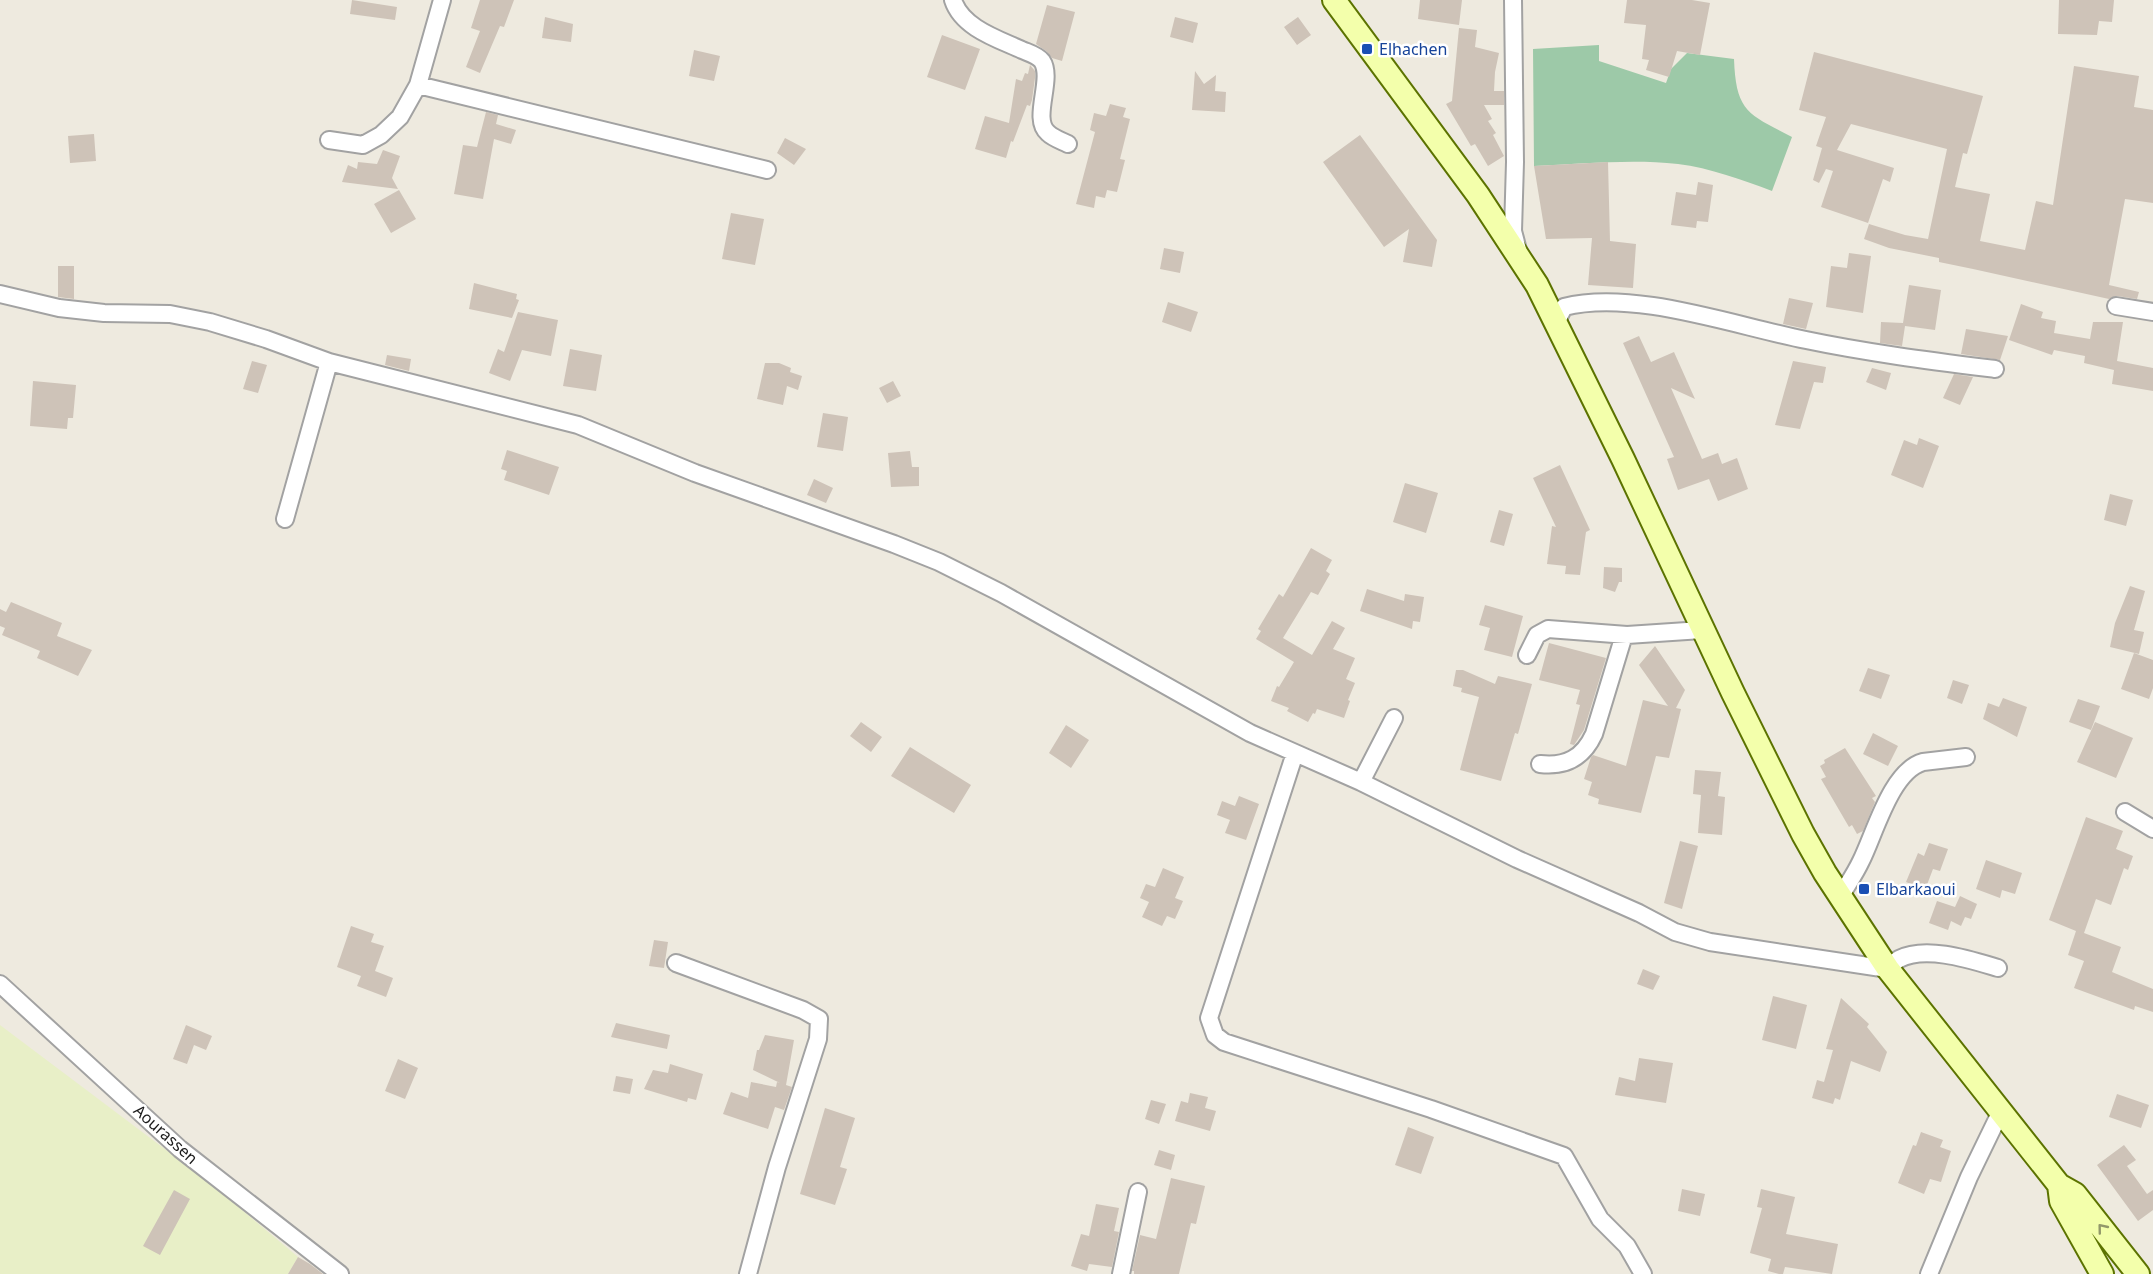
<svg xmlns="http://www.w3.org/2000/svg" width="2153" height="1274" font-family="'Noto Sans',sans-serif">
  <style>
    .farmland { fill: #e8efc7 }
    .cemetery { fill: #9dc9a8 }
    .building { fill: #cec3b8 }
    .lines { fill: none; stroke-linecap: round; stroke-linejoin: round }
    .minor-casing { stroke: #a2a2a2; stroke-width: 20 }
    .secondary-casing { stroke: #5c7300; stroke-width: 26 }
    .minor { stroke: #fff; stroke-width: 16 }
    .secondary { stroke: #f3ffab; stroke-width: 22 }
    .oneway { stroke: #92986a }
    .transit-dot { fill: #1a4fb4; stroke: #fff; stroke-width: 2 }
    .labels { text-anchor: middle; stroke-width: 5; stroke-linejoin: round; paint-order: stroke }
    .transit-label { font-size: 16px; fill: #164399; stroke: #fff; text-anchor: start }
    .street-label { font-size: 16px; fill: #1b1b1b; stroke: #fff }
  </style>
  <rect width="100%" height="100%" fill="#eeeadf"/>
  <!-- farmland -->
  <path class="farmland" d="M0,1025L210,1183L298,1257L288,1274H0Z"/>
  <!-- cemetery -->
  <path class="cemetery" d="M1599,45V61L1666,83L1671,69L1687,53L1734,59C1736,112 1748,114 1792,137L1772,191C1743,180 1710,168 1678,164C1631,159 1582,164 1534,166L1533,49Z"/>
  <!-- building -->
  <path class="building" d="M352,0L397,7L395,20L350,14Z
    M480,0H514L504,27L500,26L480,73L466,67L480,31L471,28Z
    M1420,0H1462L1459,25L1418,19Z
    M1627,0H1692L1710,3L1700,55L1677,51L1669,77L1646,70L1649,60L1642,59L1646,25L1624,23Z
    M2059,0H2114L2112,22L2099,21L2097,35L2058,34Z
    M1047,5L1075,12L1062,61L1052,58L1046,51L1036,44Z
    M545,17L573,24L571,42L542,38Z
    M1175,17L1198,23L1193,43L1170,37Z
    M1298,17L1311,35L1297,45L1284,27Z
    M1459,28L1477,30L1475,47L1499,53L1495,72L1494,91H1504V105H1484L1492,119L1488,121L1496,133L1493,135L1504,156L1488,166L1475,144L1471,146L1446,104L1452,101Z
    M942,35L980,49L965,90L927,77Z
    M694,50L720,56L714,81L689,76Z
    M1814,52L1983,96L1967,154L1963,153L1955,187L1990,194L1980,241L2025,250L2036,201L2053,205L2074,66L2139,76L2134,107L2153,110V203L2125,199L2109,285L2139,292L2137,299L2117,296L2109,299L1973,269L1939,262V258L1889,248L1864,239L1869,224L1905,235L1928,239L1947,149L1851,124L1837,150L1894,168L1890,182L1883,179L1868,223L1821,207L1833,171L1826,169L1819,183L1813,180L1822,148L1816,146L1826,117L1799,110Z
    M1030,65L1035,71V78L1032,100L1030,106L1027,105L1013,142L1011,141L1006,158L975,149L985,116L1009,123L1016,79L1022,81L1025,73L1028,74Z
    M1195,71L1204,84L1216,75L1215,91L1226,92L1225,112L1192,110Z
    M1110,104L1126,108L1123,117L1130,119L1120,159L1125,160L1117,192L1107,190L1105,198L1096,196L1094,208L1076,204L1095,132L1090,130L1094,113L1106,116Z
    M486,112L498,115L496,124L516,130L511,144L494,139L483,199L454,194L463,145L477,147Z
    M94,134L96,161L70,163L68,136Z
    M1360,135L1437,240L1432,267L1403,262L1409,229L1384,247L1323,162Z
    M785,138L806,149L794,165L777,153Z
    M383,150L400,156L392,178L398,189L342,182L348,165L357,169L358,162L377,164Z
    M1608,162L1610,241L1636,244L1633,288L1588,285L1592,238L1546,239L1534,166Z
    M1698,182L1713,185L1708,222L1697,221L1696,228L1671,225L1676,192L1696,195Z
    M399,190L416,219L391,233L374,204Z
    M731,213L764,219L755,265L722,259Z
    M1164,248L1184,252L1180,273L1160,269Z
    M1849,253L1871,256L1863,313L1826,307L1831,266L1847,268Z
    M58,266H74V299L58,297Z
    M474,283L517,294L516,299L519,300L512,318L469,309Z
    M1909,285L1941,290L1935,330L1905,326L1902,346L1880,343L1881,322L1903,323Z
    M1789,298L1813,303L1806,329L1783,324Z
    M1168,302L1198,312L1191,332L1162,322Z
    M2021,304L2043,312L2041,318L2056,321L2054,333L2090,339L2093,322H2123L2117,361L2153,368V391L2112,384L2114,370L2084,363L2085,356L2054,350L2052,355L2009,340Z
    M518,312L558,320L551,356L522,350L510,381L489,373L498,349L504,352Z
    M1966,329L2008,336L2000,360L1961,354Z
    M1639,336L1651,362L1674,352L1695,399L1671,388L1702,459L1718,453L1722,464L1737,458L1748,489L1718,501L1709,479L1678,490L1667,459L1674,457L1623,343Z
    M570,349L602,355L596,391L563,386Z
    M387,355L411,359L409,371L385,365Z
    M252,361L267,365L258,393L243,389Z
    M1793,361L1826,367L1823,383L1814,382L1800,429L1775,425Z
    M765,363H779L791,368L790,372L802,376L798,390L787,386L783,405L757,399Z
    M1872,368L1891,373L1886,390L1866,382Z
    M1954,374L1973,377L1960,405L1943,398Z
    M33,381L76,385L73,418H68L67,429L30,426Z
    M893,381L901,396L887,403L879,388Z
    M823,413L848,417L843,451L817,447Z
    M1919,438L1939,446L1923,488L1891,475L1904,440L1917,445Z
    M507,450L559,467L549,495L504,480L507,471L501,469Z
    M910,451L912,467H919V486L891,487L888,453Z
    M1560,465L1590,530L1586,532L1580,575L1565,574L1566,566L1547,564L1552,526L1556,527L1533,478Z
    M814,479L833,488L826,503L807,495Z
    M1405,483L1438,493L1426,533L1393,522Z
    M2110,494L2133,500L2126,526L2104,520Z
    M1499,510L1513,514L1504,546L1490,542Z
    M1311,548L1332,560L1326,571L1330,574L1318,595L1311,592L1283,638L1312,655L1332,621L1345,628L1333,649L1355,658L1346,679L1355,683L1348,700L1350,701L1344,718L1317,709L1315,714L1313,713L1308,722L1287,711L1289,708L1271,701L1277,686L1279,687L1294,662L1256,639L1261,631L1258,629L1279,594L1283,597Z
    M1604,567L1622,568V582H1619L1615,592L1603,588Z
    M2130,586L2145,591L2134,630L2144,632L2139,654L2110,647L2115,623Z
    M1367,589L1404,601L1405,594L1424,597L1420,622L1413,621L1412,629L1360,611Z
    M11,602L62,623L57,636L92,650L78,676L37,658L40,651L2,635L5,628L0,626V609L6,612Z
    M1485,605L1523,616L1512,657L1484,650L1490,628L1479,625Z
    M1549,643L1606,658L1584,730L1574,745L1570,744L1580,705L1576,704L1580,690L1539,680Z
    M1655,646L1685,690L1676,708L1681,709L1669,758L1656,756L1641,813L1598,804L1599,799L1588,795L1592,782L1584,779L1591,757L1593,755L1626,766L1643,700L1668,706L1639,665Z
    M2134,653L2153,660V688L2149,699L2121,689Z
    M1868,668L1890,675L1881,699L1859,691Z
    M1456,670H1463L1495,684L1498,676L1532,684L1518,734L1515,733L1501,781L1460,770L1479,697L1461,692L1462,688L1453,686Z
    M1953,680L1969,685L1962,704L1947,698Z
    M2003,698L2027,707L2017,737L1983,719L1988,703L1999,707Z
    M2078,699L2100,706L2091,730L2069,722Z
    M861,722L882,737L871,752L850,736Z
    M2095,722L2133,738L2116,778L2077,762Z
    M1066,725L1089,740L1071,768L1049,753Z
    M1873,733L1898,746L1888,766L1863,754Z
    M910,747L971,785L954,813L891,776Z
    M1845,748L1876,796L1872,798L1875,802L1863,831L1857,834L1852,825L1849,827L1821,779L1826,777L1820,766L1825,763L1824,760Z
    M1695,770L1721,772L1718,796L1725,797L1722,835L1698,833L1701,795L1693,794Z
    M1239,796L1259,804L1246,840L1225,833L1230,820L1217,815L1222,801L1235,806Z
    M2086,817L2123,831L2116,849L2133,856L2128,870L2124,868L2111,905L2096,899L2084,933L2121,947L2112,972L2153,989V1012L2135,1006L2134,1010L2074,988L2084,961L2068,955L2076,931L2049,920Z
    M1680,841L1698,846L1682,909L1664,903Z
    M1929,843L1948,849L1940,871L1933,869L1925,890L1906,882L1918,853L1924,856Z
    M1986,860L2022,873L2015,894L2002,890L2000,898L1976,889Z
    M1163,868L1184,877L1175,898L1183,901L1175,919L1167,916L1162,926L1142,917L1149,902L1140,898L1146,884L1155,887Z
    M1960,896L1977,904L1971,919L1965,917L1961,926L1951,921L1948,930L1929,923L1937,901L1955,907Z
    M351,926L374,934L371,942L384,946L375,971L393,978L386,997L357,986L361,976L337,967Z
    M654,940L668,942L664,968L649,966Z
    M1643,969L1660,976L1653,990L1637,984Z
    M1773,996L1807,1005L1796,1049L1762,1040Z
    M1841,998L1869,1024L1867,1027L1887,1052L1880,1072L1851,1061L1840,1100L1835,1098L1833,1104L1812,1098L1817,1080L1824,1082L1833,1050L1826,1049Z
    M616,1023L670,1035L667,1049L611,1037Z
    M186,1025L212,1036L206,1050L194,1045L187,1064L173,1059Z
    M765,1035L794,1040L786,1085L792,1087L784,1110L775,1107L768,1129L723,1114L731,1092L748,1098L751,1082L776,1087L777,1082L780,1083L753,1070L757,1050H759Z
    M1639,1058L1673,1063L1666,1103L1615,1095L1619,1077L1635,1081Z
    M398,1059L418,1068L405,1099L385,1091Z
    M670,1064L703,1074L696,1100L688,1098L687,1102L644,1089L653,1070L668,1073Z
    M616,1076L633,1079L630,1094L613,1091Z
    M1190,1093L1208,1097L1205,1108L1216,1111L1210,1131L1175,1121L1181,1101L1188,1103Z
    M2117,1094L2149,1105L2141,1128L2109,1117Z
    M1151,1100L1166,1104L1159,1124L1145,1119Z
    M825,1108L855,1118L840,1167L847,1169L835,1205L800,1194Z
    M1408,1127L1434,1137L1421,1174L1395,1165Z
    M1921,1132L1943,1140L1940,1147L1951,1151L1941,1182L1930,1179L1924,1194L1898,1183L1913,1145L1916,1146Z
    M2124,1145L2136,1160L2127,1166L2147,1194L2153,1190V1210L2138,1221L2097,1165Z
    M1159,1150L1175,1155L1171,1170L1154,1165Z
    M1171,1178L1205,1186L1196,1224L1191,1223L1179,1274H1134V1271H1132L1140,1235L1156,1239Z
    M1682,1189L1705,1194L1700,1216L1678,1211Z
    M1761,1189L1795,1197L1786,1234L1838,1244L1832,1274L1785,1267L1783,1274H1779L1768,1271L1771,1259L1750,1253L1762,1208L1757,1207Z
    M174,1190L190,1199L160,1255L143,1246Z
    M1096,1204L1119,1208L1114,1231L1119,1232L1112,1267L1089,1264L1087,1271L1071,1266L1081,1234L1089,1236Z
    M298,1257L310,1264L323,1274H288Z"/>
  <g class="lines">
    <!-- minor casing -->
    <g class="minor-casing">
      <path id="minor" d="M953,0C962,28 998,39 1022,50C1029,53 1037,55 1042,61C1054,79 1031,119 1048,133C1053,138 1062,141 1068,144
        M1513,0L1515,162L1513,231L1518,250
        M418,85L767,170
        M329,140L363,145L381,135L400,117L418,85L442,0
        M0,294L59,308L104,313L170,314L210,322L266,339L329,362L578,425L695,473L894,544L939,562L1001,593L1250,733L1361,782L1517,859L1639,913L1675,932L1710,942L1888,969C1891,966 1895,961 1899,959C1926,945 1971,960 1998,968
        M2116,306L2153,312
        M1556,323L1564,307C1633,289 1735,326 1806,340C1868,353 1932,361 1995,369
        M285,519L329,362
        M1527,655L1537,635L1548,629L1627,635L1702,630
        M1295,753L1209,1018L1215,1035L1224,1042L1431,1109L1564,1156L1600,1219L1627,1246L1643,1274
        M1540,764C1566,767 1583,758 1594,734L1624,635
        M1361,782L1394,718
        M2125,812L2153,829
        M1840,897C1847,885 1855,874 1861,861C1875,833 1891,771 1923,762L1966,757
        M676,963L803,1010L819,1019L818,1039L777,1167L748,1274
        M0,984L180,1149L340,1274
        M1121,1274L1138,1192
        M1929,1274L1969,1177L2001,1111"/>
    </g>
    <!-- secondary casing -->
    <g class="secondary-casing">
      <path id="secondary" d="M1334,0L1478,195L1537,285L1623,459L1733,693L1803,834L1825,873L1888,969L2059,1185L2075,1194L2138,1274
        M2059,1185L2061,1201L2102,1274"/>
    </g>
    <!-- minor -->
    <use href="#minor" class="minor"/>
    <!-- secondary -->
    <use href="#secondary" class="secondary"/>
  </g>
  <!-- one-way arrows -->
  <defs><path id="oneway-chevron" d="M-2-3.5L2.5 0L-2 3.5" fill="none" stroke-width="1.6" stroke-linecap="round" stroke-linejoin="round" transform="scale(1.5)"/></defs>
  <use class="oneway" href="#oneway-chevron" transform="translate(2102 1228) rotate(-129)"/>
  <!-- markers -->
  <g class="transit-dot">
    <rect x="1361" y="43" width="12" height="12" rx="3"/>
    <rect x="1858" y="883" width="12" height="12" rx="3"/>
  </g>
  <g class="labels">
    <!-- transit labels -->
    <g class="transit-label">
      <text x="1379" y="55">Elhachen</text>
      <text x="1876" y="895">Elbarkaoui</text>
    </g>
    <!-- street labels -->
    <g class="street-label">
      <text transform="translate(166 1134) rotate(42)" y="6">Aourassen</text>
    </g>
  </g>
</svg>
